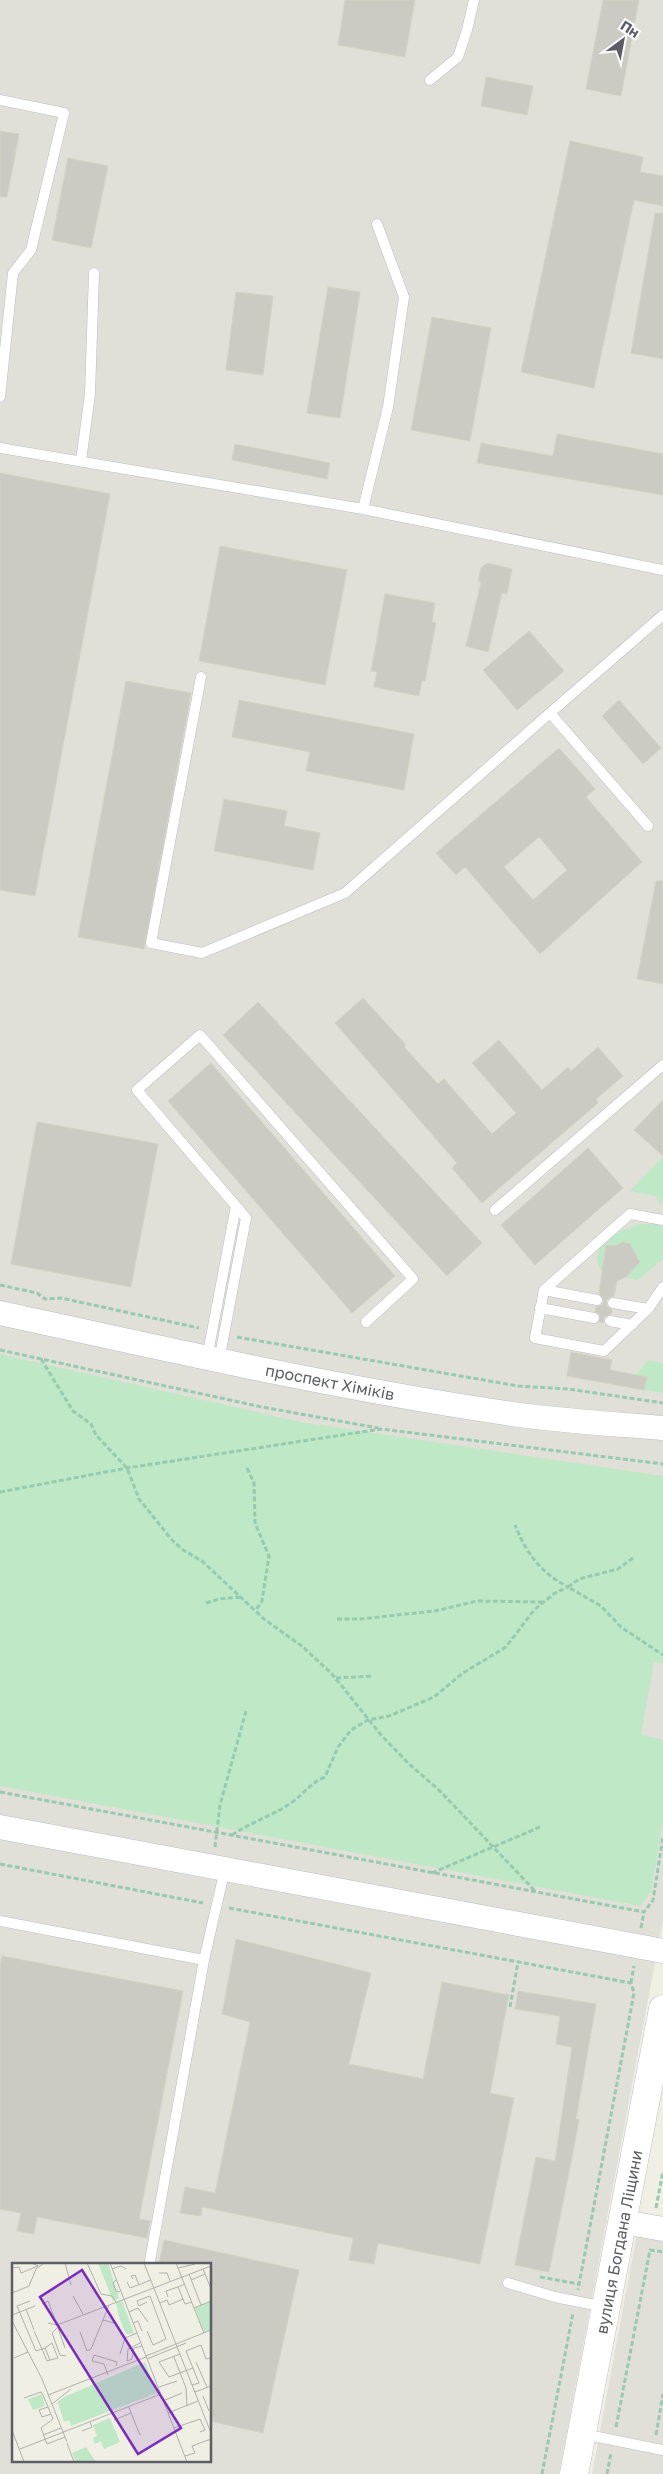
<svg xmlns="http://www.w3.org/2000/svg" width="663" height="2474" font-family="'Golos Text',sans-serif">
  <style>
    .industrial { fill: #e0e0d8; fill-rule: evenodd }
    .green { fill: #bfe8c7 }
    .building { fill: #cccbc3; stroke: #d4d2c2; fill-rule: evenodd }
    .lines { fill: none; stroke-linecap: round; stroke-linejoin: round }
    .service-casing { stroke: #bbbcc3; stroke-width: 11 }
    .tertiary-casing { stroke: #bbbcc3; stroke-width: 25 }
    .secondary-casing { stroke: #bec0c8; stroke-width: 29 }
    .path { stroke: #97cab0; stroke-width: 3; stroke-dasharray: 5 2.5; stroke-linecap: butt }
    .service { stroke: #fff; stroke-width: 10 }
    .tertiary { stroke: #fff; stroke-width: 24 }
    .secondary { stroke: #fff; stroke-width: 28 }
    .labels { text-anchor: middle; stroke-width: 5; stroke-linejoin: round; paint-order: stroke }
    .street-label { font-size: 16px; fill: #5c5e65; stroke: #fff }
    .inset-road { fill: none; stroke: #b0b1ad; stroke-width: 1 }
    .view { fill: #7b2cbf; fill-opacity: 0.15; stroke: #7b2cbf; stroke-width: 2.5 }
    .inset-edge { fill: none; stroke: #5c5e65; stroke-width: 2.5 }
  </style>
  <rect width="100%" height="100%" fill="#efefe4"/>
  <!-- industrial -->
  <path class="industrial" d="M0,0H663V1920L559,2474H0ZM14,2264H210V2460H14Z
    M637,2234L663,2238V2474H592Z"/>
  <!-- green -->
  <path class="green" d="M663,1157V1205L660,1204L656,1196L630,1191Z
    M642,1224H663V1259L638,1280L603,1273C582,1247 620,1229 642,1224Z
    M0,1354L301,1422L663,1476V1664L654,1662L641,1735L663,1740V1822L651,1892L640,1906L0,1786Z
    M648,1360L663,1363V1393L633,1388L637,1373Z"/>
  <!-- building -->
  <path class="building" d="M345,0H415L405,57L338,45Z
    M603,0H639L621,96L586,89Z
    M486,77L533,86L527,115L481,106Z
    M0,131L19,134L7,197H0Z
    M570,141L643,157L640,172L663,176V206L634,200L594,388L521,372Z
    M68,158L108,166L91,248L52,240Z
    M655,213H663V359L631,353Z
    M328,287L360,292L340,418L307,413Z
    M236,292L273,296L263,375L226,370Z
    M432,317L491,328L470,441L411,430Z
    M557,434L663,454V495L477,463L481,443L553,456Z
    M235,444L330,463L327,479L232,460Z
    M0,473L110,494L35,896L0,890Z
    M220,546L347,570L325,685L199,661Z
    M487,563L512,569L507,594L502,593L488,652L466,646L481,582L478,581L481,568Z
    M385,594L435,603L432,622L436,623L425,681L422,680L419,696L374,687L377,672L371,671Z
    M529,631L564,671L517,710L483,670Z
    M126,681L191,693L144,949L78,937Z
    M239,700L414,734L404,790L306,771L310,752L232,737Z
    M619,700L661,748L643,764L602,716Z
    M559,748L595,789L586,797L642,862L540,954L465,867L456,875L436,853ZM539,837L567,870L533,900L504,867Z
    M224,799L287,811L284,826L320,833L313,870L214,851Z
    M656,881H663V984L637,979Z
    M363,998L406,1045L404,1047L438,1084L444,1079L492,1134L516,1113L472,1063L499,1040L542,1090L568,1067L571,1071L598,1047L623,1076L596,1099L598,1103L482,1203L452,1168L457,1163L335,1023Z
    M258,1002L482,1243L447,1276L223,1035Z
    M211,1063L395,1276L352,1313L168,1101Z
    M663,1100V1156L634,1130Z
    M37,1122L158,1144L131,1287L11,1264Z
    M588,1148L623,1188L535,1265L501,1225Z
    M623,1242L630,1244L640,1262L627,1276L617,1281L614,1296L610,1297L606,1301L607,1306L612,1310L611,1314L604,1317L603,1323L599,1322L600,1315L595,1311L596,1307L602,1305L604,1301L599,1293L606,1245L615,1246Z
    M571,1352L612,1360L610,1370L647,1377L644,1390L567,1376Z
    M236,1939L371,1973L349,2064L423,2079L442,1982L509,1995L490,2093L514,2098L480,2264L378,2243L374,2264L349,2260L353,2238L202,2207L201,2216L180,2213L185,2187L215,2193L250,2022L222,2014Z
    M2,1956L183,1991L139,2219L150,2221L147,2238L37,2217L34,2234L17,2231L21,2213L0,2209V1966Z
    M518,1991L596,2004L576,2119L579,2120L573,2152L549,2272L515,2265L536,2157L555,2161L572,2047L556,2044L560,2016L515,2009Z
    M164,2240L299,2270L263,2433L210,2421V2264H159Z"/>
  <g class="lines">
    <!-- service casing -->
    <g class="service-casing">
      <path id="service" d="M430,80L458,57L467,30L474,0
        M0,100L64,113L31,250L13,273L0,397
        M0,448L363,509L663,570
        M81,461L90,394L94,273
        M363,509L388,407L404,297L377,224
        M201,677L151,943L202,953L345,893L550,713
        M648,826L550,713L663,615
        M495,1210L663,1065
        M663,1220L630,1214L544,1290L535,1338L604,1351L648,1309L663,1287
        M544,1290L597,1300
        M613,1303L648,1309
        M540,1308L594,1318
        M610,1321L632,1325
        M207,1358L236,1206
        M219,1361L246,1218L137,1090L200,1035L413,1279L366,1322
        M0,1921L204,1960L225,1869
        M150,2261L204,1960
        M508,2283L555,2297L605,2307
        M583,2434L663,2450"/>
    </g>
    <!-- tertiary casing -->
    <g class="tertiary-casing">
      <path id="tertiary" d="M0,1313C170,1350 340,1389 512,1414C562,1421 613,1424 663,1428
        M0,1827L663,1951
        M623,2222L663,2229"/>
    </g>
    <!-- secondary casing -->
    <g class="secondary-casing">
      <path id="secondary" d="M574,2474L663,2009"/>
    </g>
    <!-- path -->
    <path class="path" d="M0,1285L37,1293L45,1299L61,1298L199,1328
      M237,1337L518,1386L568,1389L663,1403
      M0,1350L262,1407L378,1428
      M41,1359L73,1411L91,1424L96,1435L127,1468L139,1499L172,1540L183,1550L202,1561L264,1619L303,1647L332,1674L381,1735L408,1763L440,1791L536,1892
      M247,1468L254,1483L255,1523L269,1556L262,1601L256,1610
      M0,1492L127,1468L381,1429L663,1464
      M633,1558L618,1569L579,1579L568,1587L601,1606L621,1627L663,1655
      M206,1603L219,1599L242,1597
      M337,1619H360L435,1611L477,1601L543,1602
      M336,1678L372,1676
      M0,1792L644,1912L653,1900L663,1837
      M232,1835C251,1822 272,1816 291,1803C304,1794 310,1783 325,1777L338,1747L351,1730L368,1720L389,1716L434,1697L463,1673L506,1647L534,1610L555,1593L568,1587C541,1573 526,1553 515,1525
      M215,1847L220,1805L246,1711
      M0,1864L203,1903
      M432,1873L540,1827
      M229,1908L631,1983L634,1993L578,2290
      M641,1928L644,1912
      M631,1983L634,1966
      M510,2007L518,1962
      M656,2208L663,2171
      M540,2277L579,2284
      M616,2427L650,2250L663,2252
      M656,2435L663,2394
      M542,2474L573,2313
      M607,2474L611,2453"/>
    <!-- service -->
    <use href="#service" class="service"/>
    <!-- tertiary -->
    <use href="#tertiary" class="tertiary"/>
    <!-- secondary -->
    <use href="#secondary" class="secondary"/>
  </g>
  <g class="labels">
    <!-- street labels -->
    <g class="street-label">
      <text transform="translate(330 1382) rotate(11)" y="6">проспект Хіміків</text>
      <text transform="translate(619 2242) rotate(-79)" y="6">вулиця Богдана Ліщини</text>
    </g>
  </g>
  <!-- overview -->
  <g transform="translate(12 2263)">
    <rect width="199" height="199" fill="#efefe4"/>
    <path d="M86,0H96L107,35L101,38ZM110,38L122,70L119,71H114L107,54L104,40ZM199,38V66L192,69L183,45ZM133,99L138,112L136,114L145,130L59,163L57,157L52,159L46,140L43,141L52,134ZM30,131L33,143L21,147L16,136ZM98,155L108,179L92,186L89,178L83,181L81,175L85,173L81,162ZM74,184L84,199H64L60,190Z" fill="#bfe8c7"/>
    <path class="inset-road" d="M53,0L59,22M75,0L89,31L100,33L104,39M98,0L175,199M132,0L199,170M164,0L192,70M0,5L7,4L9,10L26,3L20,0M166,5L183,1M100,6L109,3L114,6M191,6L199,26M147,10H155L158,18M177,11L189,42M121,16L119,13L123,12L127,22M104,17L101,20L104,28L108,29M179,17L193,11M115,19L118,25L139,17M173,21L166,24L173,41L180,39M0,30L17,23L24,6L32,0M61,33L71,51M156,34L154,28L166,24M18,38L5,43L24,88L30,86L22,68M135,39L127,43L125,38L138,33L154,76L141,82L135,68M148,40L155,37L157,42L171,36M30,41L36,38L45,62L199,3M97,42L91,57L102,60M182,45L199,38M14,46L22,67M117,49L126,45L136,59M0,52L23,43M0,58L30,116L55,179M36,60L45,62L53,85M121,60L126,58L130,68M45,65L40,70L48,92L54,93M68,69L75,88L79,86L91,57M128,80L116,86L115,98L120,96L122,85L130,83M30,86L33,85L38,97L46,95L40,80L33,85M30,86L35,98L38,97M108,91L113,75L125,70M168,91L147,99L157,114L181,105M134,93L199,67M162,94L174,125L175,143M2,95L16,89M135,96L174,80M184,99L195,124M96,112L92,101L80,98L82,92L105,99L104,103M180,122L187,120L174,88L189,82L194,96L199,95M147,124L165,118M183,129L199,123M36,132L134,94M191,133L197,148M12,135L29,129L31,132L41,156L29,165L35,181L53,174M151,138L170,130M40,141L59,126M36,144L27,147L30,154L39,151M119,150L128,172M156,150L186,138M102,157L119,150L117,144M162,165L188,156L193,167L188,169M0,167L12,199M70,168L80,164L78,159M31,172L49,165M55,180L62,199M8,186L149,131M173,193L183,190L180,183L199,176"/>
    <path class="view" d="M70,7L169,165L126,191L28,34Z"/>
    <rect width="199" height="199" class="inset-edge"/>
  </g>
  <!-- north arrow -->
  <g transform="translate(623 40) rotate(32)" stroke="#ffffff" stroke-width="4" paint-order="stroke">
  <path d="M0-4L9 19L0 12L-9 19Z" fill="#5c5e65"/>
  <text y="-8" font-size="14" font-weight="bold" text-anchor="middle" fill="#5c5e65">Пн</text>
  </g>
</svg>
